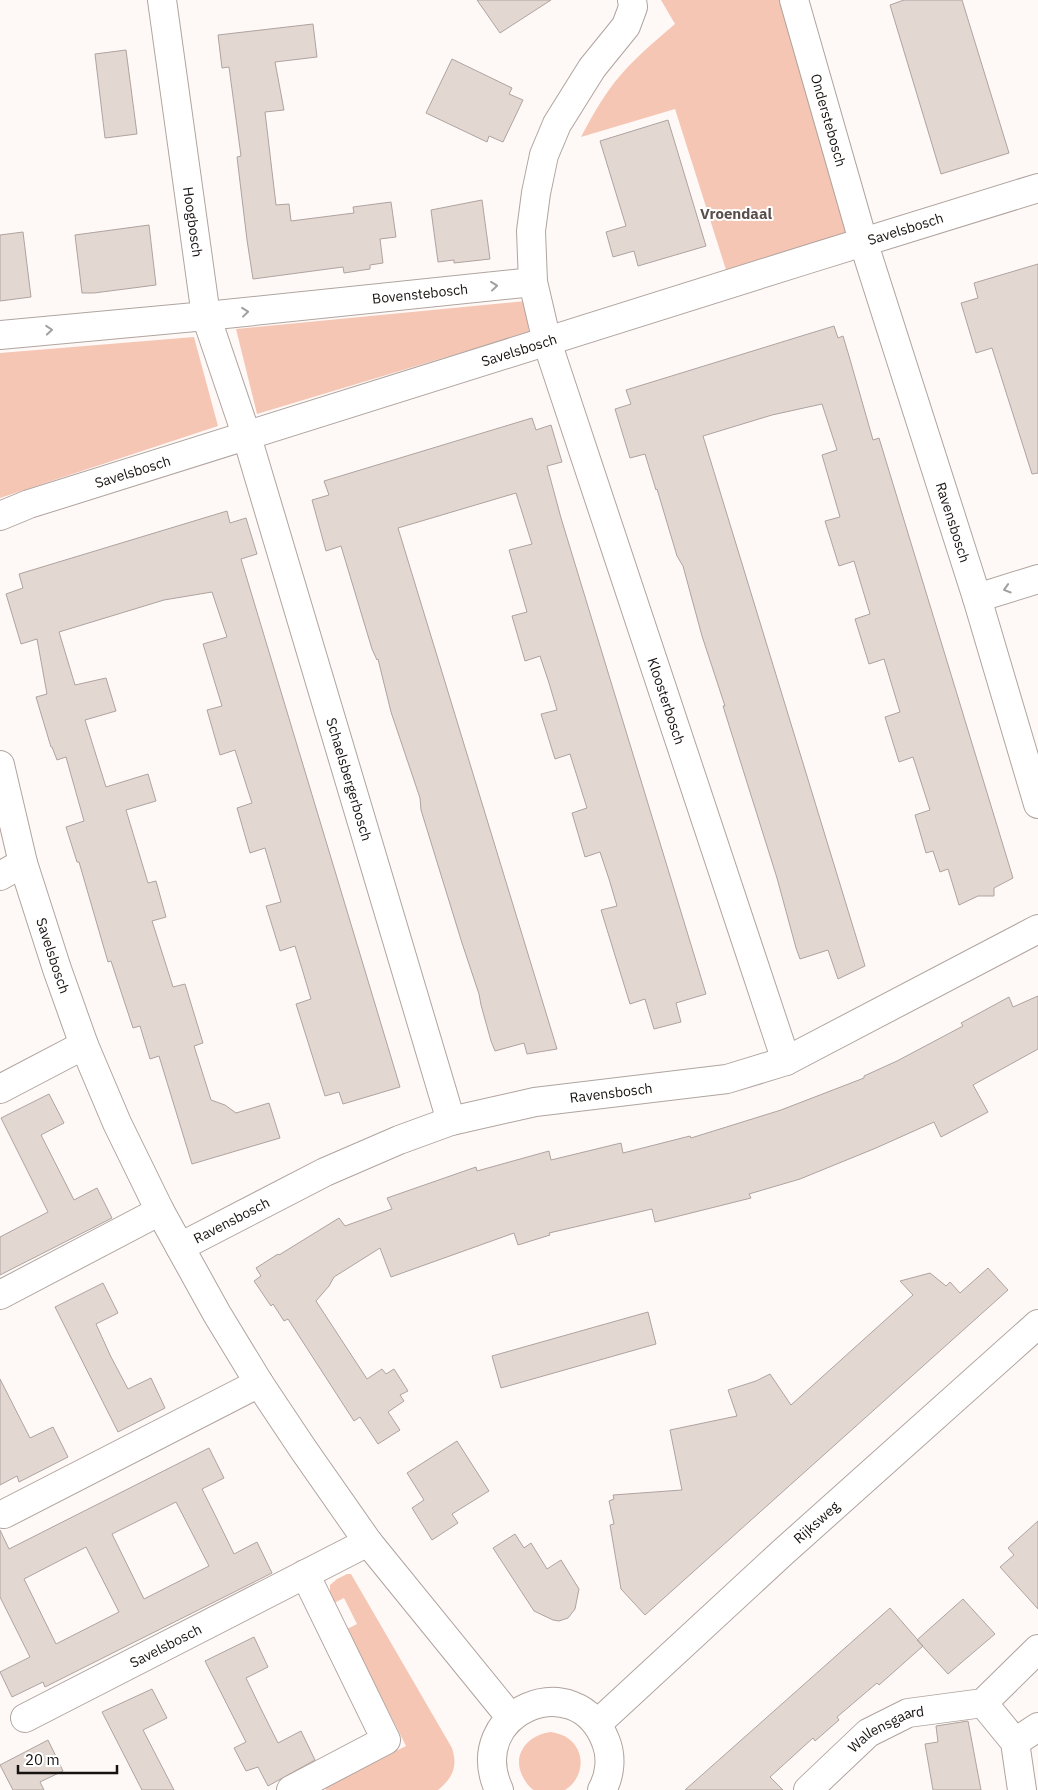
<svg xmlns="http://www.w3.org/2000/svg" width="1038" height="1790" font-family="'IBM Plex Sans',sans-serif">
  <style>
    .green { fill: #f6c6b5 }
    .building { fill: #e3d7d2; stroke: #afa39f; fill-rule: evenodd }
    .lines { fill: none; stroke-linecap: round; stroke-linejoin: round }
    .street-casing { stroke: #b0a49f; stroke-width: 30 }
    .secondary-casing { stroke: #b0a49f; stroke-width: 30 }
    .street { stroke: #fff; stroke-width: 28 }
    .secondary { stroke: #fff; stroke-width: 28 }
    .oneway { stroke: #a2a09f }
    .labels { text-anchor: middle; stroke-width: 4; stroke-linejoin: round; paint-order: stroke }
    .street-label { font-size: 14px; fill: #161210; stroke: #fff }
    .neighbourhood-label { font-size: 15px; font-weight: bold; fill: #594e4a; stroke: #fff }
  </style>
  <rect width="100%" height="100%" fill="#fef9f7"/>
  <!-- green -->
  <path class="green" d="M661,0H782L850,236L727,273L675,109L581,137C591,118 601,100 614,83C631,61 654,42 675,24Z
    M526,301L529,332L257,414L236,329Z
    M194,337L218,426L0,498V353Z
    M347,1574H351L452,1748C458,1766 453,1778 438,1790H326L324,1787L406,1746L347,1629L357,1624L344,1598L334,1603L330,1594V1585L337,1579Z
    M551,1732C557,1733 564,1735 569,1739C587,1753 583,1779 565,1790C556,1790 543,1790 534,1790C531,1789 528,1785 526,1782C509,1759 525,1735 551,1732Z"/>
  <!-- building -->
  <path class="building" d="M477,0H551L500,33Z
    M904,0H962L1009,153L941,174L890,5Z
    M313,24L317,57L275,62L284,110L265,112L276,205L289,204L291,221L354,213L353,207L391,202L396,237L380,239L383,263L370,265V269L344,273L343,267L253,279L247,240L237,157L241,156L229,67L222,68L218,35Z
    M126,50L137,134L105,138L95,54Z
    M452,59L512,88L509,94L523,100L503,142L489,136L487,142L426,113Z
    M668,120L706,246L638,266L634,251L613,257L606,232L626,226L600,141Z
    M482,200L490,259L454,263V260L438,262L431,210Z
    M149,225L156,285L94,293H82L75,235Z
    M23,232L31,297L0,301V235Z
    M1038,264V473L1032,474L992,348L976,353L961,303L978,298L974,283Z
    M834,326L838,338L843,336L849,356L873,440L879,438L1013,878L994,888V896H978L959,905L948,869L940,872L933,851L926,853L915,815L930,810L913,757L899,762L885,717L900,712L884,659L869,664L855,619L870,614L854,561L839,566L825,521L840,517L822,455L837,450L822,404L772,415L703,436L865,966L838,979L828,950L800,959L796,948L777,878L723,706H725L702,636L683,566L677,556L657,489L656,490L645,454L630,458L615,409L631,404L626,390Z
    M532,418L536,430L551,425L562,462L547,466L561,518L706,994L676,1003L681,1022L654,1029L645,999L630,1004L601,910L617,906L609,879L600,852L585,857L572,813L587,808L570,754L555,759L541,714L557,710L549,683L540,656L525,661L512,616L527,612L509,550L532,544L516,493L398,528L557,1049L527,1054L524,1043L495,1051L491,1041L481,1005L479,994L462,943L421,810L420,798L391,712L378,659L377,660L372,649L341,546L326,551L312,500L329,495L324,481Z
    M227,511L230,523L246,518L257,554L241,559L400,1087L343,1104L339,1092L325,1096L296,1004L311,999L303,972L295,946L280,951L266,906L281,902L265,848L250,853L237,808L252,803L235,750L220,755L207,710L222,706L203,644L227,637L212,592L164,600L59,632L75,685L106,678L116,711L85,720L106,787L148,774L156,801L126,810L148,883L156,881L166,917L152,921L173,987L185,984L203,1043L194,1046L211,1100L225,1105L236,1113L269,1103L280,1138L192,1164L159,1056L150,1059L140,1026L133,1028L111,961L108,962L79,862H77L66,827L84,821L66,757L57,760L52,747H51L36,697L47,694L37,639L21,644L6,594L23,588L19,574Z
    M1038,996V1049L973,1085L988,1112L941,1137L934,1122L876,1148L800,1179L749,1194L751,1198L655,1222L652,1209L549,1233L550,1235L518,1245L514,1233L391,1277L380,1248L334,1277L329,1286L316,1301L367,1379L382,1369L386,1374L394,1369L408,1391L400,1395L404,1401L388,1412L400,1430L378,1444L360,1417L354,1421L288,1319L284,1321L273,1304L271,1306L254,1281L261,1276L256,1268L278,1254L279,1255L339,1218L345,1226L392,1209L387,1198L476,1167L477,1171L549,1151L551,1160L621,1143L623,1153L690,1136L691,1138L781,1110L864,1078V1076L897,1061L963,1026L961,1023L1009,997L1013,1007Z
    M49,1094L64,1123L41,1135L74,1200L97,1188L112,1218L0,1275V1237L48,1212L1,1118Z
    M988,1268L1008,1290L645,1615L621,1589L610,1525L614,1524L609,1501L614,1499L613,1495L682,1490L670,1430L737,1416L728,1390L756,1381L770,1374L791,1405L913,1295L900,1281L930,1273L946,1286L950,1282L960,1293Z
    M103,1283L118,1313L96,1324L111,1357L128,1389L151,1378L165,1408L118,1432L55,1307Z
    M648,1312L656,1344L501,1388L492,1356Z
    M0,1379L30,1438L53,1427L68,1457L19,1482L17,1476L0,1485Z
    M457,1441L489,1491L452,1514L458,1523L432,1540L412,1508L424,1500L407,1473Z
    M209,1448L224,1478L202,1489L218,1521L234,1554L257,1542L272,1573L45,1687L43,1682L12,1697L0,1672L30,1657L0,1597V1530L9,1549ZM176,1502L209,1566L144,1599L112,1534ZM86,1547L119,1612L56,1644L24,1579Z
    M1038,1521V1609L1000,1567L1014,1555L1008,1548Z
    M515,1534L524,1548L531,1543L547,1569L561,1560L579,1589L575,1609L568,1618L559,1621L553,1620L534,1611L493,1548Z
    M963,1599L995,1634L948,1674L917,1640Z
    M890,1608L923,1646L879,1685L877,1683L837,1717L839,1720L815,1741L813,1738L770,1777L783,1790H685Z
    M254,1637L268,1667L246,1678L262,1711L278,1743L301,1731L315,1760L268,1786L258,1767L246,1771L234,1748L246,1742L205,1661Z
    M152,1689L167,1718L143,1730L174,1790H142L102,1712Z
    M968,1721L981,1790H933L925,1744L938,1742L936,1726Z
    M48,1740L63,1771L40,1782L44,1790H13L0,1765Z"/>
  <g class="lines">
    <!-- street casing -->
    <g class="street-casing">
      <g id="street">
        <path id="s1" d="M162,0L206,316L247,437L451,1121"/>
        <path id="s2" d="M632,0L633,7L626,26L592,68L557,124L544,155L536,193L531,231L533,282L547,342L786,1061"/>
        <path id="s3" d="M794,0L863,241L977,598L1038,804"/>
        <path id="s4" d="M0,335L206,316L533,282"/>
        <path id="s5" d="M0,516L29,504C366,400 701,291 1038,188"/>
        <path d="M977,598L1038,579"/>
        <path id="s6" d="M0,765L23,863L57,969L84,1045L117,1123L160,1211L217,1314L259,1383L303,1449L368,1542L511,1718"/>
        <path d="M0,876L23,863"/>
        <path d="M0,1089L84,1045"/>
        <path id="s7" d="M180,1247L325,1172L399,1140L451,1121L535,1102L727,1079L786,1061L1038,929"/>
        <path d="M0,1295L160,1211"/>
        <path d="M4,1514L259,1383"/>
        <path d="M983,1703L1015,1742L1022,1790"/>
        <path id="s8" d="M25,1718L368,1542"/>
        <path d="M1015,1742L1038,1727"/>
        <path d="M291,1790L386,1740L305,1574"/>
        <path id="s9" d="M808,1790L868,1733L908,1713L983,1703L1038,1649"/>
      </g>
    </g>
    <!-- secondary casing -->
    <g class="secondary-casing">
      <g id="secondary">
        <path id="s10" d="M597,1724L782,1553L1038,1324"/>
        <path d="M499,1790C463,1711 577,1664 606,1742C612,1757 610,1776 602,1790"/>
      </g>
    </g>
    <!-- street -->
    <use href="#street" class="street"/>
    <!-- secondary -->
    <use href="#secondary" class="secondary"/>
  </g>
  <!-- one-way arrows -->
  <defs><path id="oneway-chevron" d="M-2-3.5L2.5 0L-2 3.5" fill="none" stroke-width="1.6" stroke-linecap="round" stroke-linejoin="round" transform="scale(1.25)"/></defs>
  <g class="oneway">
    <use href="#oneway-chevron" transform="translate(494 286) rotate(-6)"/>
    <use href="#oneway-chevron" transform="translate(245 312) rotate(-6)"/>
    <use href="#oneway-chevron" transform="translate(49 330) rotate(-5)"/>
    <use href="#oneway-chevron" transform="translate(1007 589) rotate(163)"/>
  </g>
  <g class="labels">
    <!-- street labels -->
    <g class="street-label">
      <text dy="5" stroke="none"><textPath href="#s3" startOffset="125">Onderstebosch</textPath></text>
      <text dy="5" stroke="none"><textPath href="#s1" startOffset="224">Hoogbosch</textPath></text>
      <text dy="5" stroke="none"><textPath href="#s5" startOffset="950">Savelsbosch</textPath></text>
      <text dy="5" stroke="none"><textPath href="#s4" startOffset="422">Bovenstebosch</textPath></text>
      <text dy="5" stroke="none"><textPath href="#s5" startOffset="545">Savelsbosch</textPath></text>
      <text dy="5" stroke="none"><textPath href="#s5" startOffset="140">Savelsbosch</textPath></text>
      <text dy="5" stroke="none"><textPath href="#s3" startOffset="546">Ravensbosch</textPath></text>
      <text dy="5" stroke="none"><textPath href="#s2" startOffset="749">Kloosterbosch</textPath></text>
      <text dy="5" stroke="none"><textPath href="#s1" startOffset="804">Schaelsbergerbosch</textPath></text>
      <text dy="5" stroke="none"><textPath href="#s6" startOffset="198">Savelsbosch</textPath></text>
      <text dy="5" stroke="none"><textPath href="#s7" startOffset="462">Ravensbosch</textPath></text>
      <text dy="5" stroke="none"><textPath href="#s7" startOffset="58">Ravensbosch</textPath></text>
      <text dy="5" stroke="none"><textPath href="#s10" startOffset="298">Rijksweg</textPath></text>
      <text dy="5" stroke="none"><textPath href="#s8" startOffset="158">Savelsbosch</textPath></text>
      <text dy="5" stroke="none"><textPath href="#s9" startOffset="101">Wallensgaard</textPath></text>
    </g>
    <!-- neighbourhood labels -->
    <g class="neighbourhood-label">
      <text x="736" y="219">Vroendaal</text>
    </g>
  </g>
  <!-- scale -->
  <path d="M18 1765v8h99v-8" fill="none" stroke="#161210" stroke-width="2.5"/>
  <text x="25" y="1765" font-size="15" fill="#161210" stroke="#ffffff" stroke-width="4" paint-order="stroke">20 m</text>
</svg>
